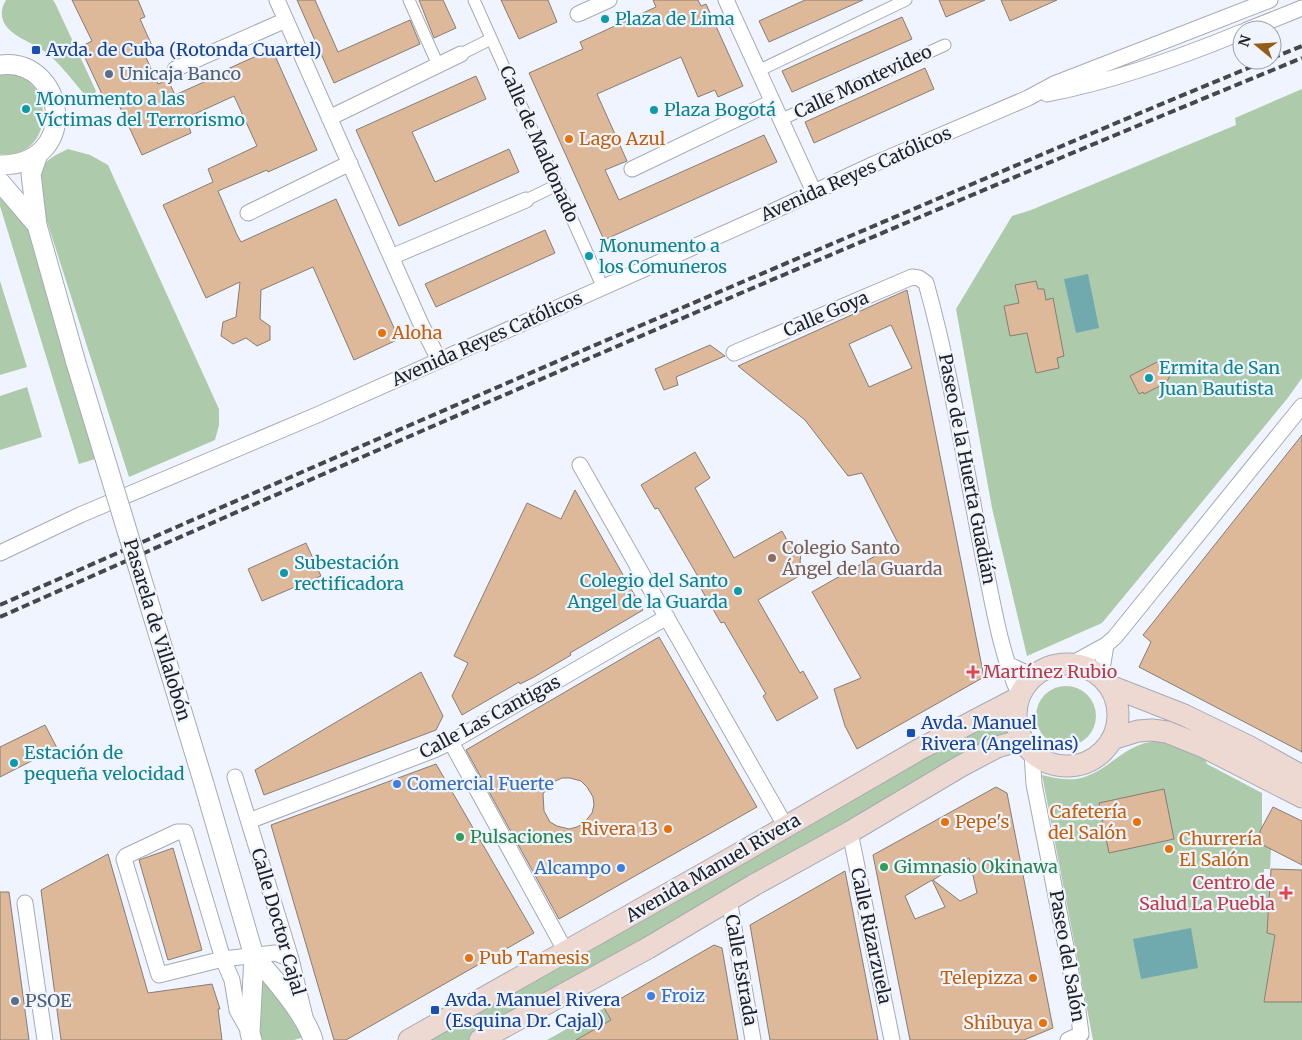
<svg xmlns="http://www.w3.org/2000/svg" width="1302" height="1040" font-family="Merriweather,serif">
  <style>
    .green { fill: #adcbab }
    .water { fill: #70a9ae }
    .building { fill: #ddb899; stroke: #867d77; fill-rule: evenodd }
    .lines { fill: none; stroke-linecap: round; stroke-linejoin: round }
    .pedestrian-casing { stroke: #a6aab4; stroke-width: 13 }
    .minor-casing { stroke: #a6aab4; stroke-width: 17 }
    .tertiary-casing { stroke: #a6aab4; stroke-width: 21 }
    .secondary-casing { stroke: #a6aab4; stroke-width: 23 }
    .pedestrian { stroke: #fff; stroke-width: 11 }
    .minor { stroke: #fff; stroke-width: 15 }
    .tertiary { stroke: #fff; stroke-width: 19 }
    .secondary { stroke: #eed9d2; stroke-width: 21 }
    .rail { stroke: #45474c; stroke-width: 4; stroke-dasharray: 8 4; stroke-linecap: butt }
    .tertiary-bridge-casing { stroke: #a6aab4; stroke-width: 21; stroke-linecap: butt }
    .tertiary-bridge { stroke: #fff; stroke-width: 19 }
    .culture-dot { fill: #0f9aa8; stroke: #eff4fe; stroke-width: 2 }
    .transit-dot { fill: #1a4fb4; stroke: #eff4fe; stroke-width: 2 }
    .service-dot { fill: #5c6f8a; stroke: #eff4fe; stroke-width: 2 }
    .food-dot { fill: #e8710a; stroke: #eff4fe; stroke-width: 2 }
    .education-dot { fill: #8d6e63; stroke: #eff4fe; stroke-width: 2 }
    .health-dot { fill: #e0444e; stroke: #eff4fe; stroke-width: 2 }
    .shop-dot { fill: #3f7fe0; stroke: #eff4fe; stroke-width: 2 }
    .leisure-dot { fill: #2e9e5b; stroke: #eff4fe; stroke-width: 2 }
    .labels { text-anchor: middle; stroke-width: 4.5; stroke-linejoin: round; paint-order: stroke }
    .culture-label { font-size: 18px; fill: #0d838f; stroke: #eff4fe; text-anchor: start }
    .transit-label { font-size: 18px; fill: #164399; stroke: #eff4fe; text-anchor: start }
    .service-label { font-size: 18px; fill: #4e5e75; stroke: #eff4fe; text-anchor: start }
    .street-label { font-size: 18px; fill: #1f2024; stroke: #eff4fe }
    .food-label { font-size: 18px; fill: #c56008; stroke: #eff4fe; text-anchor: start }
    .education-label { font-size: 18px; fill: #785e54; stroke: #eff4fe; text-anchor: start }
    .health-label { font-size: 18px; fill: #be3a42; stroke: #eff4fe; text-anchor: start }
    .shop-label { font-size: 18px; fill: #366cbe; stroke: #eff4fe; text-anchor: start }
    .leisure-label { font-size: 18px; fill: #27864d; stroke: #eff4fe; text-anchor: start }
  </style>
  <rect width="100%" height="100%" fill="#eff4fe"/>
  <!-- green -->
  <path class="green" d="M6,0H53L55,3L96,91L92,99L87,98C75,83 62,66 48,54C35,43 16,39 6,26C0,18 1,8 6,0Z
    M0,74C57,68 58,161 0,154Z
    M1302,89V378L1287,399L1102,623L1027,656L992,508L956,309L1012,216L1031,210L1236,125L1235,118Z
    M68,149L90,155L108,165L219,409V425L215,440L129,477L43,209C38,175 32,165 68,149Z
    M0,198L33,231L98,458L79,464L0,206Z
    M0,281L27,367L0,375Z
    M27,387L42,437L0,450V396Z
    M1036 716a30 30 0 1 1 60 0a30 30 0 1 1-60 0Z
    M1016,709L1015,720L1022,740L478,1040H408Z
    M1163,741L1204,757L1207,764L1262,793V831L1257,842L1271,849L1270,869H1264V879H1270L1267,933L1275,935L1264,1001L1302,1002V1040H1093L1042,775C1054,778 1069,781 1081,778C1112,770 1125,740 1163,741Z
    M254,956L311,1035L294,1040H252Z
    M604,1008L611,1020L576,1040H547Z"/>
  <!-- water -->
  <path class="water" d="M1088,274L1099,328L1076,333L1064,279Z
    M1191,928L1198,968L1141,979L1133,939Z"/>
  <!-- building -->
  <path class="building" d="M72,0H138L145,17L140,19L153,48L144,53L158,84L168,80L175,95L224,73L223,71L272,49L317,150L268,172L267,170L218,191L237,235L241,242L336,199L399,339L354,360L313,267L261,290L260,319L270,326V340L257,346L246,338L233,344L221,336L223,322L236,317L240,282L206,298L163,205L213,182L208,169L257,146L234,96L186,118L191,133L142,155L118,103L108,107L80,47L92,41Z
    M297,0H315L338,52L410,20L420,44L334,83Z
    M419,0H443L456,28L434,38Z
    M501,0H548L557,22L519,39Z
    M653,0H698L701,6L706,4L743,86L718,97L715,90L698,97L681,57L597,94L627,161L605,170L619,200L764,135L777,162L604,240L529,73L583,49L580,42L656,7Z
    M805,0H863L769,42L759,21Z
    M939,0H985L946,17Z
    M1001,0H1057L1010,21Z
    M902,17L912,39L792,92L782,71Z
    M925,68L934,89L814,143L805,122Z
    M476,76L486,99L412,132L435,182L509,149L519,172L399,226L356,130Z
    M545,230L555,253L436,307L425,284Z
    M1036,281L1038,289H1044L1046,300L1053,298L1064,356L1057,358L1059,368L1036,373L1027,333L1010,336L1004,306L1019,303L1015,285Z
    M907,290L984,677L857,749L845,726L834,689L861,678L812,592L898,543L862,473L848,476L805,420L738,366ZM891,325L912,368L869,387L849,344Z
    M710,345L725,356L676,377L678,385L664,390L655,369Z
    M1166,360L1170,361L1174,366L1168,380L1161,383L1162,385L1144,394L1143,392L1139,394L1130,376L1159,361Z
    M1302,435V752L1139,667L1151,642L1143,635Z
    M695,452L710,478L695,488L734,558L782,531L788,542L797,544L801,553L800,562L806,572L758,600L800,673L803,671L818,698L777,721L763,696L766,694L724,622L721,623L697,582L700,580L658,508L655,509L641,485Z
    M575,490L643,610L570,653L571,655L534,677L520,684L519,682L462,715L452,696L468,663L454,656L527,503L561,519Z
    M306,543L321,576L262,601L248,569Z
    M659,637L757,807L559,919L466,750ZM562,778H570L581,781L587,787L593,797L594,805L592,813L584,823L577,827L569,829L557,826L550,822L544,811L543,794L551,783Z
    M421,672L443,716L436,730L264,795L255,770Z
    M45,725L57,748L0,777V747Z
    M436,764L534,933L346,1040H334L271,825Z
    M996,787L1007,793L1053,1028L1024,1040H910L873,855ZM969,858L977,893L960,901L933,880ZM932,880L945,907L915,919L905,896Z
    M1164,789L1174,839L1109,853L1099,803Z
    M1273,807L1302,821V865L1257,842L1261,829Z
    M173,848L202,950L168,960L139,860Z
    M108,854L148,993L212,984L220,1009H218L222,1040H61L41,890Z
    M1271,869L1302,870V1002H1264L1275,935L1267,933Z
    M845,871L878,1040H770L750,925Z
    M0,892H9L29,1040H0Z
    M714,945L722,948L738,1040H576L611,1020L604,1008Z"/>
  <g class="lines">
    <!-- pedestrian casing -->
    <g class="pedestrian-casing">
      <path id="pedestrian" d="M409,0L438,65
        M474,0L603,288
        M461,54L491,39
        M758,71L906,0
        M780,120L945,45
        M526,200L557,185"/>
    </g>
    <!-- minor casing -->
    <g class="minor-casing">
      <path id="minor" d="M277,0L420,322L439,360
        M726,0L814,192
        M578,14L609,0
        M1247,30L1302,8
        M175,69L286,20
        M1047,94C1114,81 1179,58 1242,32
        M329,118L461,54
        M632,169L772,102
        M248,213L350,163
        M391,257L526,200
        M734,353L912,277L919,278L926,283C952,376 966,472 985,566C994,609 1001,654 1019,694
        M580,465L786,827
        M0,553L80,515L317,415L763,216L874,164L1028,98L1054,84L1270,0
        M1073,663L1106,645L1115,637L1302,406
        M1007,664L1033,676
        M1101,675L1106,645
        M451,742L566,952
        M1032,753L1034,784L1077,1003L1081,1034L1068,1040
        M235,777L291,959L305,1017
        M249,821L434,750L451,742L667,617
        M850,832L892,1040
        M729,899L753,1040
        M25,903L45,1040
        M250,1033L237,1010L232,980L223,959L185,832H177L126,856L124,859L159,975L223,959L275,953L291,959"/>
    </g>
    <!-- tertiary casing -->
    <g class="tertiary-casing">
      <path id="tertiary" d="M0,65C65,56 83,165 0,165
        M38,154L31,174L37,225L76,363
        M0,182L37,225
        M204,784L254,956L250,1033L252,1040
        M254,956C272,976 306,1015 313,1040"/>
    </g>
    <!-- secondary casing -->
    <g class="secondary-casing">
      <path id="secondary" d="M1016 715a51 51 0 1 1 102 0a51 51 0 1 1-102 0Z
        M1110,686L1184,715L1248,746L1302,776
        M1112,739L1138,731L1152,730L1167,732L1204,747L1302,797
        M409,1040L737,855L920,749L1018,698
        M480,1040L648,948L754,885L850,832L961,766L997,747L1022,740"/>
    </g>
    <!-- pedestrian -->
    <use href="#pedestrian" class="pedestrian"/>
    <!-- minor -->
    <use href="#minor" class="minor"/>
    <!-- tertiary -->
    <use href="#tertiary" class="tertiary"/>
    <!-- secondary -->
    <use href="#secondary" class="secondary"/>
    <!-- rail -->
    <path class="rail" d="M1272,58L1302,46
      M0,605C268,486 538,369 808,254C961,189 1114,123 1268,60
      M0,617C431,425 865,237 1302,58"/>
    <!-- tertiary-bridge casing -->
    <g class="tertiary-bridge-casing">
      <path id="tertiary-bridge" d="M76,363L204,784"/>
    </g>
    <!-- tertiary-bridge -->
    <use href="#tertiary-bridge" class="tertiary-bridge"/>
  </g>
  <!-- markers -->
  <g class="culture-dot">
    <circle cx="605" cy="19" r="5"/>
    <circle cx="26" cy="109" r="5"/>
    <circle cx="654" cy="110" r="5"/>
    <circle cx="589" cy="256" r="5"/>
    <circle cx="1149" cy="378" r="5"/>
    <circle cx="284" cy="573" r="5"/>
    <circle cx="738" cy="591" r="5"/>
    <circle cx="14" cy="763" r="5"/>
  </g>
  <g class="transit-dot">
    <rect x="31" y="45" width="10" height="10" rx="2.5"/>
    <rect x="906" y="728" width="10" height="10" rx="2.5"/>
    <rect x="430" y="1005" width="10" height="10" rx="2.5"/>
  </g>
  <g class="service-dot">
    <circle cx="109" cy="74" r="5"/>
    <circle cx="15" cy="1001" r="5"/>
  </g>
  <g class="food-dot">
    <circle cx="569" cy="139" r="5"/>
    <circle cx="382" cy="333" r="5"/>
    <circle cx="945" cy="822" r="5"/>
    <circle cx="1137" cy="822" r="5"/>
    <circle cx="668" cy="829" r="5"/>
    <circle cx="1169" cy="849" r="5"/>
    <circle cx="469" cy="958" r="5"/>
    <circle cx="1033" cy="978" r="5"/>
    <circle cx="1043" cy="1023" r="5"/>
  </g>
  <circle class="education-dot" cx="772" cy="558" r="5"/>
  <g class="health-dot">
    <path d="M970.5 664.5h5v5h5v5h-5v5h-5v-5h-5v-5h5z"/>
    <path d="M1283.5 885.5h5v5h5v5h-5v5h-5v-5h-5v-5h5z"/>
  </g>
  <g class="shop-dot">
    <circle cx="397" cy="784" r="5"/>
    <circle cx="621" cy="868" r="5"/>
    <circle cx="651" cy="996" r="5"/>
  </g>
  <g class="leisure-dot">
    <circle cx="460" cy="837" r="5"/>
    <circle cx="884" cy="867" r="5"/>
  </g>
  <g class="labels">
    <!-- culture labels -->
    <g class="culture-label">
      <text x="615" y="25">Plaza de Lima</text>
      <text x="36" y="105">Monumento a las<tspan x="36" dy="21">Víctimas del Terrorismo</tspan></text>
      <text x="664" y="116">Plaza Bogotá</text>
      <text x="599" y="252">Monumento a<tspan x="599" dy="21">los Comuneros</tspan></text>
      <text x="1159" y="374">Ermita de San<tspan x="1159" dy="21">Juan Bautista</tspan></text>
      <text x="294" y="569">Subestación<tspan x="294" dy="21">rectificadora</tspan></text>
      <text x="728" y="587" text-anchor="end">Colegio del Santo<tspan x="728" dy="21">Angel de la Guarda</tspan></text>
      <text x="24" y="759">Estación de<tspan x="24" dy="21">pequeña velocidad</tspan></text>
    </g>
    <!-- transit labels -->
    <g class="transit-label">
      <text x="46" y="56">Avda. de Cuba (Rotonda Cuartel)</text>
      <text x="921" y="729">Avda. Manuel<tspan x="921" dy="21">Rivera (Angelinas)</tspan></text>
      <text x="445" y="1006">Avda. Manuel Rivera<tspan x="445" dy="21">(Esquina Dr. Cajal)</tspan></text>
    </g>
    <!-- service labels -->
    <g class="service-label">
      <text x="119" y="80">Unicaja Banco</text>
      <text x="25" y="1007">PSOE</text>
    </g>
    <!-- street labels -->
    <g class="street-label">
      <text transform="translate(863 82) rotate(-25)" y="6">Calle Montevideo</text>
      <text transform="translate(539 144) rotate(66)" y="6">Calle de Maldonado</text>
      <text transform="translate(856 174) rotate(-24)" y="6">Avenida Reyes Católicos</text>
      <text transform="translate(826 314) rotate(-23)" y="6">Calle Goya</text>
      <text transform="translate(487 339) rotate(-24)" y="6">Avenida Reyes Católicos</text>
      <text transform="translate(967 469) rotate(79)" y="6">Paseo de la Huerta Guadián</text>
      <text transform="translate(157 630) rotate(73)" y="6">Pasarela de Villalobón</text>
      <text transform="translate(490 717) rotate(-28)" y="6">Calle Las Cantigas</text>
      <text transform="translate(713 868) rotate(-30)" y="6">Avenida Manuel Rivera</text>
      <text transform="translate(278 922) rotate(74)" y="6">Calle Doctor Cajal</text>
      <text transform="translate(871 936) rotate(78)" y="6">Calle Rizarzuela</text>
      <text transform="translate(1067 956) rotate(80)" y="6">Paseo del Salón</text>
      <text transform="translate(741 970) rotate(80)" y="6">Calle Estrada</text>
    </g>
    <!-- food labels -->
    <g class="food-label">
      <text x="579" y="145">Lago Azul</text>
      <text x="392" y="339">Aloha</text>
      <text x="1127" y="818" text-anchor="end">Cafetería<tspan x="1127" dy="21">del Salón</tspan></text>
      <text x="955" y="828">Pepe's</text>
      <text x="658" y="835" text-anchor="end">Rivera 13</text>
      <text x="1179" y="845">Churrería<tspan x="1179" dy="21">El Salón</tspan></text>
      <text x="479" y="964">Pub Tamesis</text>
      <text x="1023" y="984" text-anchor="end">Telepizza</text>
      <text x="1033" y="1029" text-anchor="end">Shibuya</text>
    </g>
    <!-- education labels -->
    <g class="education-label">
      <text x="782" y="554">Colegio Santo<tspan x="782" dy="21">Ángel de la Guarda</tspan></text>
    </g>
    <!-- health labels -->
    <g class="health-label">
      <text x="983" y="678">Martínez Rubio</text>
      <text x="1275" y="889" text-anchor="end">Centro de<tspan x="1275" dy="21">Salud La Puebla</tspan></text>
    </g>
    <!-- shop labels -->
    <g class="shop-label">
      <text x="407" y="790">Comercial Fuerte</text>
      <text x="611" y="874" text-anchor="end">Alcampo</text>
      <text x="661" y="1002">Froiz</text>
    </g>
    <!-- leisure labels -->
    <g class="leisure-label">
      <text x="470" y="843">Pulsaciones</text>
      <text x="894" y="873">Gimnasio Okinawa</text>
    </g>
  </g>
  <!-- north arrow -->
  <g transform="translate(1257 45) rotate(288)"><circle r="24" fill="#eff4fe" stroke="#9c9fa7"/>
  <path d="M0-4L9 19L0 12L-9 19Z" fill="#935e14"/>
  <text y="-8" font-size="14" font-weight="bold" text-anchor="middle" fill="#1f2024">N</text>
  </g>
</svg>
